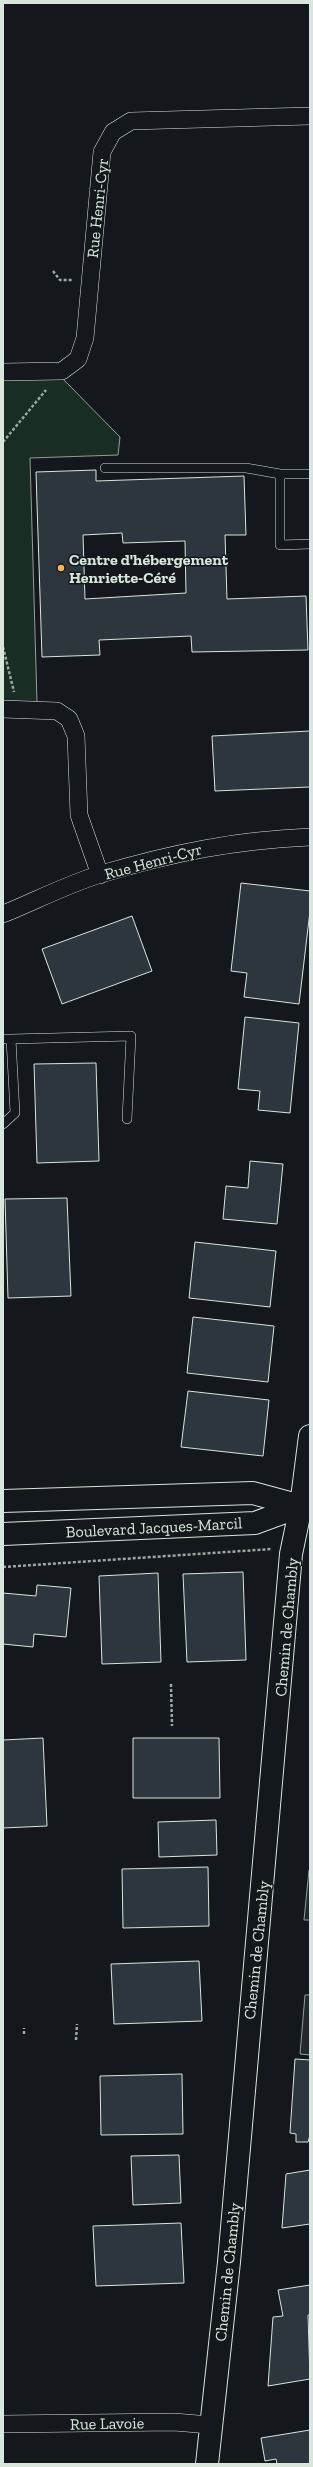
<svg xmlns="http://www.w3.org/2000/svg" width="313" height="2467" font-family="'Zilla Slab',serif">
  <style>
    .green { fill: #1a2d24; stroke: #939e99 }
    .parking { fill: #24282b; stroke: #939e99 }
    .building { fill: #2c363c; stroke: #d8e6dc; fill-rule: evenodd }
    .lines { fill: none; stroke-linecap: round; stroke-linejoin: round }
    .lane-casing { stroke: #d8e6dc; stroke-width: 10 }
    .street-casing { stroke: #d8e6dc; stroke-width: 18 }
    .secondary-casing { stroke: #d8e6dc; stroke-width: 24 }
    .path { stroke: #9da8a2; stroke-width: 2.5; stroke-dasharray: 3 2; stroke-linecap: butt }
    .lane { stroke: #14181c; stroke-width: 9 }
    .street { stroke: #14181c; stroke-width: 17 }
    .secondary { stroke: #14181c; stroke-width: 22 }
    .poi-dot { fill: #ffb74d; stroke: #14181c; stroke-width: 1.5 }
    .labels { text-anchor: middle; stroke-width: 3; stroke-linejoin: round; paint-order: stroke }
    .street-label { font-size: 16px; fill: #d8e6dc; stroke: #14181c }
    .poi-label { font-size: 16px; font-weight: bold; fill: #d8e6dc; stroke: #14181c; text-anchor: start }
  </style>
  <rect width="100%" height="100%" fill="#14181c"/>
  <!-- green -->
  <path class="green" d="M61,377L120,437L118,455L30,458L37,702L3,701V379Z"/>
  <!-- parking -->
  <path class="parking" d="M309,1870H310V1920H304Z
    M305,1995H310V2055L300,2054Z"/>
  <!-- building -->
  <path class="building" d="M96,470V481L244,476L246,535H225L227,599L306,596L308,650L192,652L191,636L99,640L100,655L42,657L36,472ZM122,533L123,543L185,541L186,593L85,599L83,535Z
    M310,731V787L215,791L212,736Z
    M241,883L310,891V911L299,1004L244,997L247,973L231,971Z
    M132,916L152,971L62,1004L42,949Z
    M245,1017L299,1023L290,1113L258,1110L260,1091L238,1089Z
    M96,1063L99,1161L37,1163L34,1064Z
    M250,1161L283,1164L277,1224L223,1219L226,1186L248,1188Z
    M67,1198L71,1296L8,1298L5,1199Z
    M195,1242L276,1251L270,1307L189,1298Z
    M193,1317L274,1326L268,1382L187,1373Z
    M188,1391L269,1400L263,1456L181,1447Z
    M243,1572L246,1660L187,1662L183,1574Z
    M158,1573L161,1662L102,1664L99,1576Z
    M37,1585L71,1588L66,1637L34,1634L33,1647L3,1644V1593L36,1596Z
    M43,1738L47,1826L3,1828V1740Z
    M133,1738H219L220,1798H133Z
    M216,1820L217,1855L159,1857L158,1822Z
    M208,1867L209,1926L123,1928L122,1869Z
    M199,1961L202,2021L114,2024L111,1964Z
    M295,2059L310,2060V2135L308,2142H296V2134L290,2133Z
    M182,2074L183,2134L101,2135L100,2076Z
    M179,2155L181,2203L133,2205L131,2156Z
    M310,2170V2224L282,2228L286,2174Z
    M181,2223L184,2283L96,2286L93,2226Z
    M310,2285V2315H308L310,2379L268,2386L273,2317L283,2316L278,2290Z
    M310,2430V2464H277L276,2459L265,2461L261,2438Z"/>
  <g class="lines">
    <!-- lane casing -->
    <g class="lane-casing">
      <path id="lane" d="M105,468H246L280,474V545L310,544
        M280,474H310
        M3,1039H11L15,1113L3,1124
        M11,1039L131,1036L127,1119"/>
    </g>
    <!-- street casing -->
    <g class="street-casing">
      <path id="street" d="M3,372L62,371L78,359L85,338L102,152L113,132L131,121L310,116
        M3,709L57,711L69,719L76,736L79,815L100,875
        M3,914C35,901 68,884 101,874C172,853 236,840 310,837
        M3,2424L174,2422L210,2425"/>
    </g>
    <!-- secondary casing -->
    <g class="secondary-casing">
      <path id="secondary" d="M3,1501L253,1493L301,1506
        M3,1534L255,1523L301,1506
        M207,2464L229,2262L291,1554L301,1506L310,1436"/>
    </g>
    <!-- path -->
    <path class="path" d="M53,271L60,280H72
      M3,442L46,390
      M3,647L14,692
      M3,1567L272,1549
      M171,1684L172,1726
      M24,2034V2028
      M76,2040L77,2024"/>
    <!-- lane -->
    <use href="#lane" class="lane"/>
    <!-- street -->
    <use href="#street" class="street"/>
    <!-- secondary -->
    <use href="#secondary" class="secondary"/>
  </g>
  <!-- markers -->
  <circle class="poi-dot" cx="61" cy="568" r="4"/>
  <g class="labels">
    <!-- street labels -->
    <g class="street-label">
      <text transform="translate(97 208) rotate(-84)" y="6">Rue Henri-Cyr</text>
      <text transform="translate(153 861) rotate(-15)" y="6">Rue Henri-Cyr</text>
      <text transform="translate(154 1527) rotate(-3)" y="6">Boulevard Jacques-Marcil</text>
      <text transform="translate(286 1627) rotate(-85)" y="6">Chemin de Chambly</text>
      <text transform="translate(256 1950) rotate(-84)" y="6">Chemin de Chambly</text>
      <text transform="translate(227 2272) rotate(-84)" y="6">Chemin de Chambly</text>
      <text transform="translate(107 2423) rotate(-1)" y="6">Rue Lavoie</text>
    </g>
    <!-- poi labels -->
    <g class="poi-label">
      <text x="69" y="565">Centre d'hébergement<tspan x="69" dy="18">Henriette-Céré</tspan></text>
    </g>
  </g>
  <!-- border -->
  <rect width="313" height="2467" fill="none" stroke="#d8e6dc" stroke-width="8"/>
</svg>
